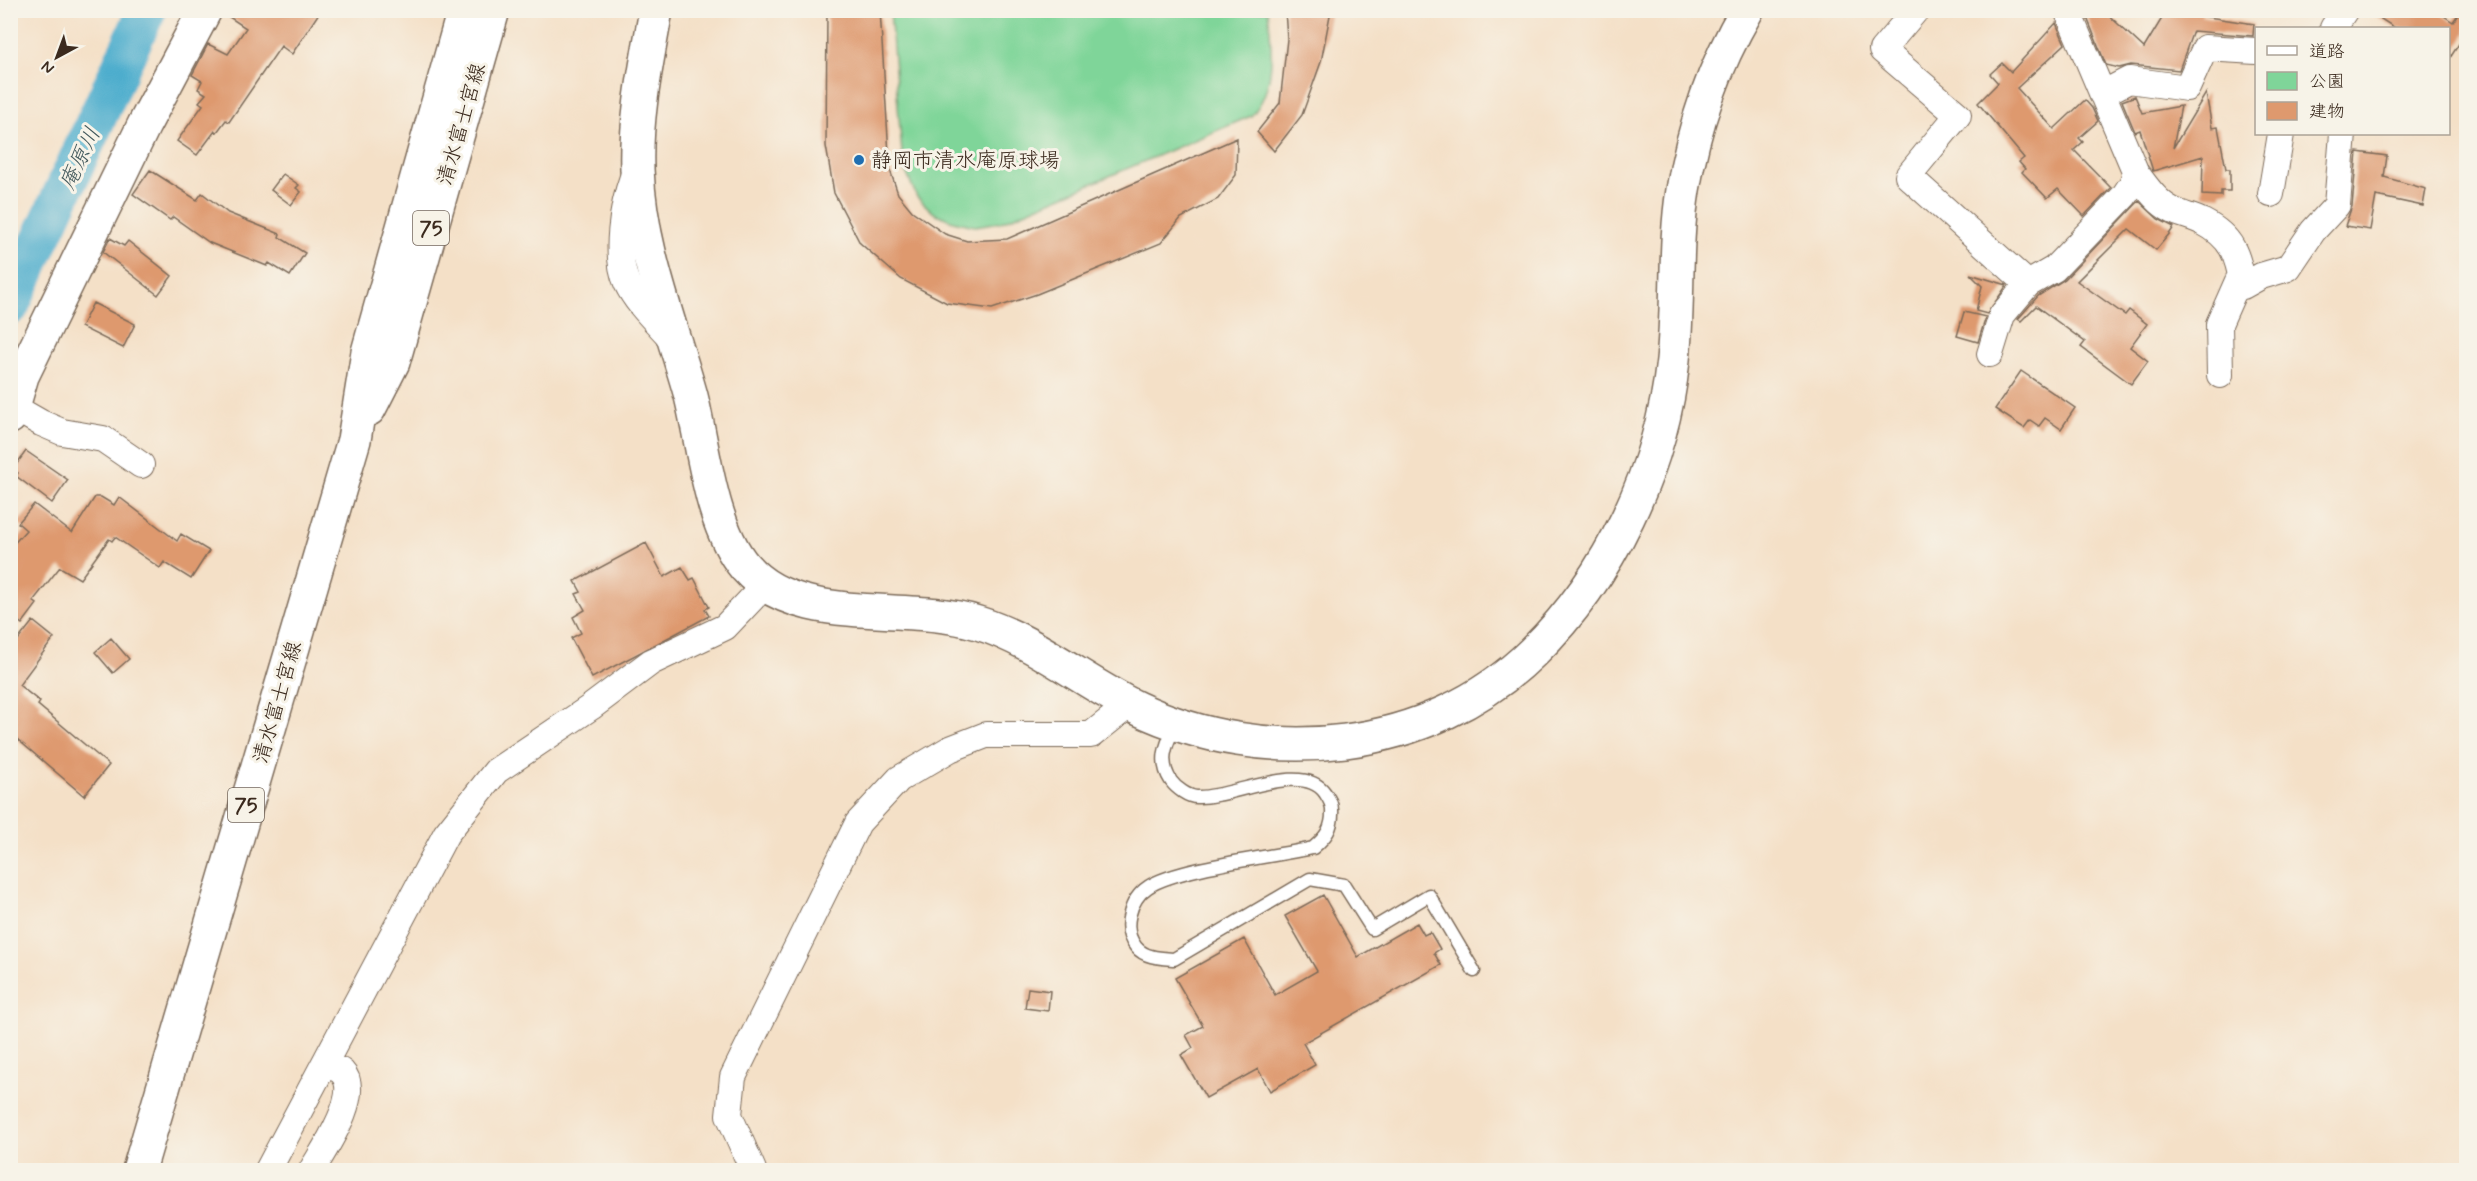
<svg xmlns="http://www.w3.org/2000/svg" width="2477" height="1181" font-family="Mynerve,'Klee One',sans-serif">
  <style>
    .green { fill: #7fd599; stroke: #5d805c; stroke-width: 1.5 }
    .lines { fill: none; stroke-linecap: round; stroke-linejoin: round }
    .river { stroke: #4eadcd; stroke-width: 39 }
    .building { fill: #de996e }
    .lane-casing { stroke: #7c6a59; stroke-width: 15 }
    .street-casing { stroke: #7c6a59; stroke-width: 28 }
    .secondary-casing { stroke: #7c6a59; stroke-width: 36 }
    .primary-casing { stroke: #7c6a59; stroke-width: 36 }
    .lane { stroke: #fff; stroke-width: 12 }
    .street { stroke: #fff; stroke-width: 26 }
    .secondary { stroke: #fff; stroke-width: 33 }
    .primary { stroke: #fff; stroke-width: 33 }
    .poi-dot { fill: #1f6fb2; stroke: #f7f3e8; stroke-width: 2 }
    .labels { text-anchor: middle; stroke-width: 6; stroke-linejoin: round; paint-order: stroke }
    .shield { fill: #f7f3e8; stroke: #73665b; stroke-width: 1.5 }
    .shield-label { font-size: 20px; font-weight: bold; fill: #3b2a1e }
    .street-label { font-size: 21px; fill: #3b2a1e; stroke: #f7f3e8 }
    .poi-label { font-size: 21px; fill: #3b2a1e; stroke: #f7f3e8; text-anchor: start }
    .water-label { font-size: 22px; font-style: italic; fill: #42585b; stroke: #f7f3e8 }
  </style>
  <rect width="100%" height="100%" fill="#f7f3e8"/>
  <filter id="ink" filterUnits="userSpaceOnUse"><feTurbulence type="fractalNoise" baseFrequency=".0167" numOctaves="2"/><feDisplacementMap in="SourceGraphic" scale="12" xChannelSelector="R" yChannelSelector="G"/><feConvolveMatrix kernelMatrix="1 2 1 2 8 2 1 2 1" color-interpolation-filters="sRGB"/></filter>
  <filter id="wash" filterUnits="userSpaceOnUse"><feTurbulence type="fractalNoise" baseFrequency=".008" numOctaves="4" result="noise"/><feDisplacementMap in="SourceGraphic" scale="24" xChannelSelector="R" yChannelSelector="G"/><feGaussianBlur stdDeviation="1.35" result="paint"/><feColorMatrix in="noise" values="0 0 0 0 0 0 0 0 0 0 0 0 0 0 0 0 0 1.4 0 .05"/><feComposite in="paint" operator="in"/></filter>
  <g filter="url(#wash)">
    <rect width="100%" height="100%" fill="#f4e0c7"/>
    <!-- green -->
    <path class="green" d="M890,11H1268C1272,46 1277,88 1251,116L1001,222L975,226L953,221L934,213L917,197L903,165Z"/>
    <g class="lines">
      <!-- river -->
      <path class="river" d="M10,306L147,10"/>
    </g>
    <g id="blocks">
      <!-- building -->
      <path class="building" d="M224,10H321L292,54L281,46L229,122L226,120L217,132L215,131L197,155L177,141L203,105L199,102L206,94L198,89L202,81L192,75L208,44L228,54L246,28L223,13Z
        M827,10H880L890,170L898,194L912,211L945,234L967,241L1007,239L1237,138L1236,175L1218,199L1181,218L1161,243L1037,294L992,309L947,303L901,279L860,243L834,193L826,146Z
        M1285,10H1331L1321,62L1302,115L1274,151L1257,132L1280,103L1287,39Z
        M2084,10H2103L2144,48L2167,10H2204L2201,16L2254,24L2253,36L2193,31L2179,70L2131,65L2119,68L2106,65Z
        M2367,10H2435L2453,22L2461,10H2466V33L2448,61L2449,28H2395Z
        M2056,23L2065,44L2017,88L2054,129L2085,100L2092,108L2098,121L2079,138L2083,142L2074,150L2111,188L2084,216L2058,189L2047,198L2022,172L2025,169L2019,162L2024,158L1978,103L1998,83L1990,74L2002,63L2011,72Z
        M2206,93L2212,128L2218,127L2226,169H2230V191H2221V196L2202,195L2203,156L2153,171L2140,130L2135,132L2122,101L2135,96L2142,113L2181,106L2173,148Z
        M2357,152L2387,156L2384,177L2426,189L2423,206L2376,196L2370,230L2345,226L2352,206Z
        M150,170L197,200L202,193L228,213L280,234L279,237L305,253L290,276L269,263L267,266L210,243L173,217L170,220L133,194Z
        M283,174L299,185L296,188L301,192L291,205L271,190Z
        M2139,201L2158,219L2174,227L2170,233L2156,250L2129,229L2077,281L2125,315L2129,310L2147,324L2130,347L2148,361L2131,384L2081,347L2085,342L2036,306L2021,321L2018,319L2038,296L2065,279Z
        M110,238L124,246L128,241L172,276L158,295L103,252Z
        M1970,274L2007,285L1987,314L1976,311L1982,286Z
        M93,303L135,324L123,348L81,327Z
        M1964,312L1986,317L1978,342L1957,336Z
        M2021,371L2075,408L2061,429L2045,418L2039,426L2030,420L2024,428L1995,409Z
        M26,451L68,480L52,503L16,476L18,473L13,469Z
        M95,497H101L114,505L119,497L177,541L181,534L209,551L191,579L164,562L160,568L115,537L112,541L109,539L80,579L60,567L33,601L37,604L22,624L10,615V548L26,530L18,523L34,504L72,533Z
        M646,543L664,577L682,567L690,580L694,578L709,607L705,609L709,616L592,678L571,638L581,633L573,617L585,610L576,594L581,592L575,581Z
        M33,621L54,638L19,685L40,702L38,705L109,765L84,796L10,733V650Z
        M111,638L129,659L113,673L95,652Z
        M1323,895L1358,957L1417,923L1424,935L1430,932L1440,949L1434,953L1441,965L1303,1043L1315,1065L1270,1091L1258,1069L1206,1098L1181,1055L1193,1048L1186,1035L1203,1026L1175,978L1244,939L1275,995L1317,971L1285,916Z
        M1028,988L1050,991L1048,1011L1025,1008Z"/>
    </g>
  </g>
  <g filter="url(#ink)">
    <use href="#blocks" fill-opacity="0" stroke="#7c6a59" stroke-width="1.5"/>
    <g class="lines">
      <!-- lane casing -->
      <g class="lane-casing">
        <path id="lane" d="M1175,725C1166,745 1158,761 1171,781C1176,788 1188,797 1197,797C1230,799 1303,760 1325,793C1329,799 1332,803 1332,810C1333,828 1326,837 1313,848C1276,856 1175,868 1148,887C1130,899 1121,929 1136,947C1145,958 1161,958 1174,959L1310,879L1344,885L1372,929L1429,895L1474,971"/>
      </g>
      <!-- street casing -->
      <g class="street-casing">
        <path id="street" d="M1916,10L1882,50L1958,115L1908,176L2028,284
          M2333,28L2345,10
          M2102,94L2129,80L2187,88L2205,48L2256,51
          M2136,173C2146,186 2157,203 2172,210C2182,215 2193,217 2203,222C2232,237 2238,255 2243,286L2238,281L2219,324L2220,375
          M633,177C623,205 614,255 627,283C637,304 656,321 671,338
          M2271,194L2281,134
          M2243,286L2261,276L2288,268L2313,231L2337,205L2343,134
          M1990,354L2002,315L2028,284L2054,269L2124,196L2132,184L2136,173L2067,10
          M13,407L41,423L62,432L103,439L141,465
          M268,1170L446,834L496,771L591,707L651,662L725,627L766,584
          M312,1170C324,1149 363,1094 342,1072C339,1069 330,1066 325,1064
          M753,1170L729,1115L733,1077L858,823L899,779L950,749L986,735H1091L1130,704"/>
      </g>
      <!-- secondary casing -->
      <g class="secondary-casing">
        <path id="secondary" d="M656,10C647,62 635,116 637,169C640,248 670,321 691,396C704,448 710,526 745,567C798,629 907,600 978,623C1036,641 1083,682 1137,708C1266,769 1429,754 1533,652C1610,577 1662,467 1673,360C1679,304 1674,246 1683,190C1693,128 1715,65 1747,10"/>
      </g>
      <!-- primary casing -->
      <g class="primary-casing">
        <path id="primary" d="M369,409L393,362L493,10
          M10,417L22,376L144,125L205,10
          M139,1170L354,440L368,352L464,10"/>
      </g>
      <!-- lane -->
      <use href="#lane" class="lane"/>
      <!-- street -->
      <use href="#street" class="street"/>
      <!-- secondary -->
      <use href="#secondary" class="secondary"/>
      <!-- primary -->
      <use href="#primary" class="primary"/>
    </g>
  </g>
  <!-- markers -->
  <circle class="poi-dot" cx="859" cy="160" r="6"/>
  <g class="labels">
    <!-- shield labels -->
    <g class="shield">
      <rect x="413" y="211" width="36" height="34" rx="4.5"/>
      <rect x="228" y="788" width="36" height="34" rx="4.5"/>
    </g>
    <g class="shield-label">
      <text x="431" y="235">75</text>
      <text x="246" y="812">75</text>
    </g>
    <!-- street labels -->
    <g class="street-label">
      <text transform="translate(461 124) rotate(-74)" y="7">清水富士宮線</text>
      <text transform="translate(277 702) rotate(-74)" y="7">清水富士宮線</text>
    </g>
    <!-- poi labels -->
    <g class="poi-label">
      <text x="871" y="167">静岡市清水庵原球場</text>
    </g>
    <!-- water labels -->
    <g class="water-label">
      <text transform="translate(79 158) rotate(-65)" y="8">庵原川</text>
    </g>
  </g>
  <!-- margin -->
  <rect width="2477" height="1181" fill="none" stroke="#f7f3e8" stroke-width="36"/>
  <!-- legend -->
  <rect x="2255" y="27" width="195" height="108" fill="#f7f3e8" stroke="#aca397" stroke-width="1.5"/>
  <rect x="2267" y="46" width="30" height="9" fill="#ffffff" stroke="#aca397" stroke-width="1.5"/>
  <text x="2309" y="57" font-size="18" fill="#3b2a1e">道路</text>
  <rect x="2267" y="72" width="30" height="18" fill="#7fd599" stroke="#aca397" stroke-width="1.5"/>
  <text x="2309" y="87" font-size="18" fill="#3b2a1e">公園</text>
  <rect x="2267" y="102" width="30" height="18" fill="#de996e" stroke="#aca397" stroke-width="1.5"/>
  <text x="2309" y="117" font-size="18" fill="#3b2a1e">建物</text>
  <!-- north arrow -->
  <g transform="translate(57 57) rotate(221)" stroke="#f7f3e8" stroke-width="4.5" paint-order="stroke">
  <path d="M0-4.5L10 22L0 15L-10 22Z" fill="#3b2a1e"/>
  <text y="-9" font-size="16" font-weight="bold" text-anchor="middle" fill="#3b2a1e">N</text>
  </g>
</svg>
